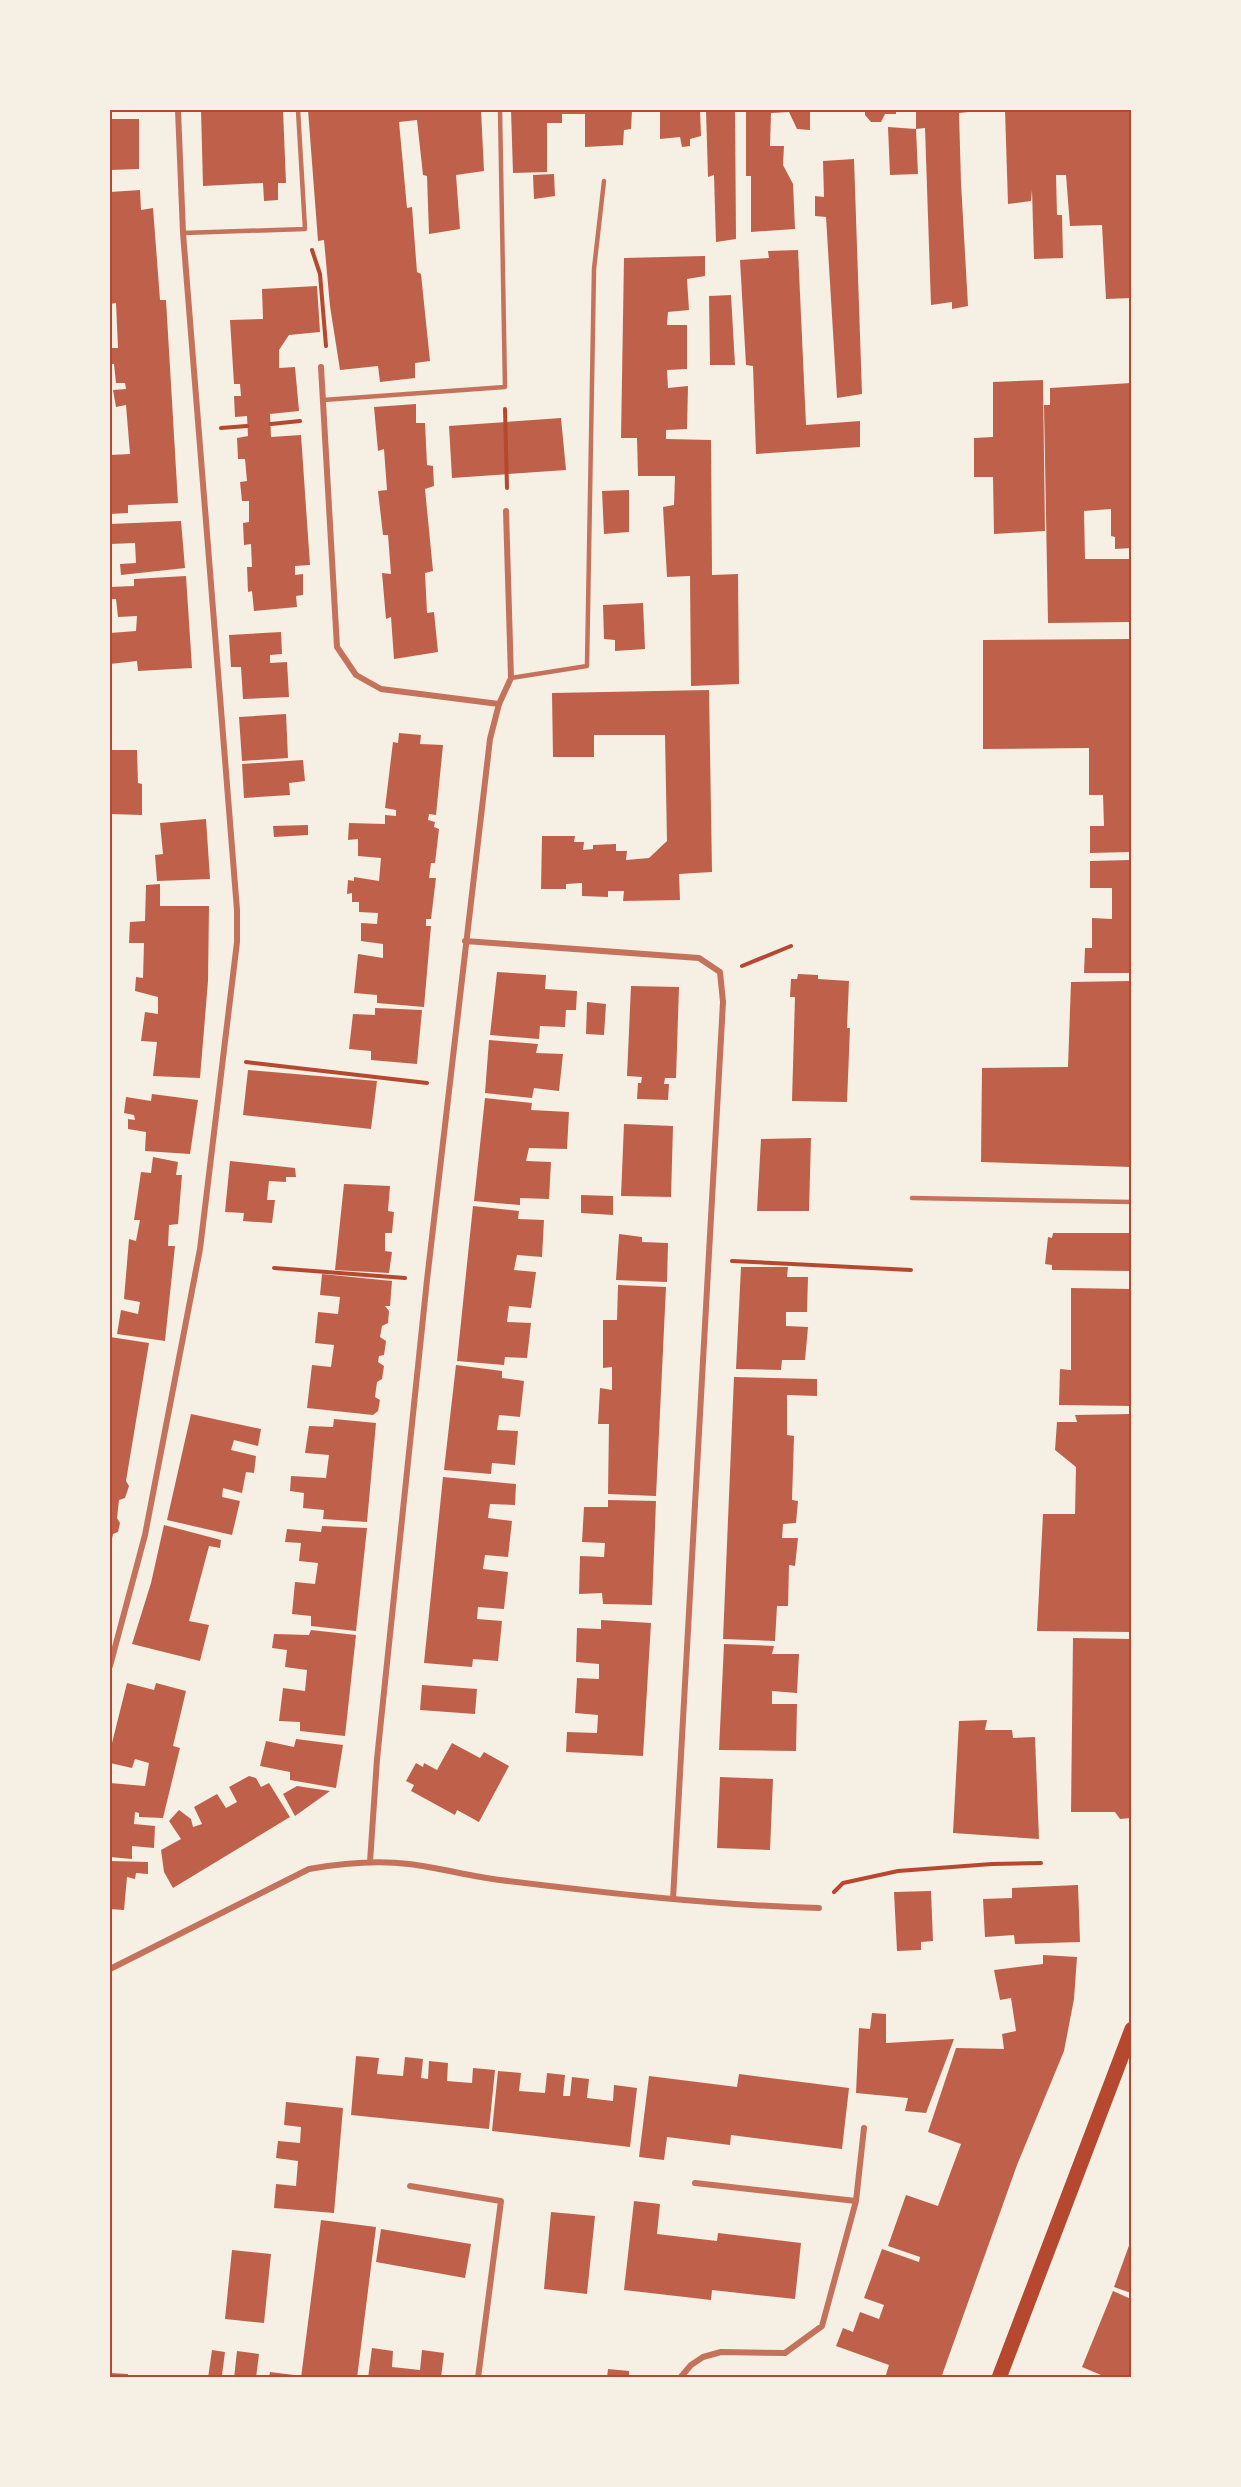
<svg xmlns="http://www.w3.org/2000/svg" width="1241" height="2487" font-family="'Varela Round',sans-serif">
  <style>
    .building { fill: #bf614a }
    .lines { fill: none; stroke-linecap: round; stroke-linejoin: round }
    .path { stroke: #b5482f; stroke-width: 4 }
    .service { stroke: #c5725c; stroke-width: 4.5 }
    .minor { stroke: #c5725c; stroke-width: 6 }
    .primary { stroke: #b5482f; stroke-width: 15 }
    .neatline { fill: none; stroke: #b5482f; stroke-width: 2 }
  </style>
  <rect width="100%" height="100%" fill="#f6efe4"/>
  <!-- building -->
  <path class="building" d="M201,110H283L286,183H278V200L264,201L263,183L203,186Z
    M308,110H481L484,171L456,175L460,229L429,234L427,176L423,175L417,120L399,122L407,208L412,207L417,272L421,274L430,361L415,363V378L380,382L378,366L340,370L330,306L324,240L318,241Z
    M511,110H632L631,129L624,130L623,145L585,147V114H562V123H547V172L513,173Z
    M660,110H700L701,136L690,139V146L682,147L680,137L660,139Z
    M706,110H735L736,239L716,242L714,175L708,177Z
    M746,110H810V130L797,129L789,112L771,113L770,146H784L783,165L793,184L795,229L751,232V176H746Z
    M865,110H896V114H885L881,122H871L865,115Z
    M916,110H978V111L959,113L961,183L968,306L952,309V302L931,305L925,128L916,129Z
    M1005,110H1131V298L1106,299L1102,225L1070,226L1066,175H1056L1057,215H1062L1063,258L1034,259L1032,190L1031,201L1008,204Z
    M110,119H139V169L110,170Z
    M888,127L916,129L918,174L890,175Z
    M854,159L862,394L837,398L826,217L815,216V196L824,197L823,161Z
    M554,174L555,196L534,199L533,175Z
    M140,190L141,210L153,208L160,300H166L178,503L128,505V513L110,514V455L130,454L126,405L116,407L113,390L126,389L125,383H116L114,364H110V348H118L116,303L110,304V192Z
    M798,250L806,425L860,421V447L756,454L753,366L746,365L740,260L769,258L768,251Z
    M705,256V276L687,279L689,310L668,312L667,325H687V369L667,370L668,388L688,386L687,429L666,430V439L711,440L712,575L738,574L739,684L691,686L690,576L667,577L663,507L674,505L675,476H638L637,438H621L624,258Z
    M317,286L320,332L289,335L279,350V368L295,367L299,411L270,414L271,437L301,435L310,565L295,566V575L303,574V595L296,596L297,607L254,611L252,591L248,592L247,567H252L251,544L244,545L243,523L249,522V501H242L240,482L247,481L245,459H238L237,438L248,436L247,416L235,417L234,396H241L240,384H234L230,320L263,319L262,289Z
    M731,295L735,365H710L709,296Z
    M1043,380L1045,531L994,534L993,477H974V438L993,437V382Z
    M1131,383V548L1115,549V537L1111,536V509L1084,511L1085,559H1131V622L1048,623L1044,405H1050V388Z
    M416,404V423H425L427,465L433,466L434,486L425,489L433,571L425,573L427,613L434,612L438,652L394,659L391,617L386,619L382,573L391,574L388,535H383L378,491L387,490L384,449L378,451L374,407Z
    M561,418L566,470L452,478L449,426Z
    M629,490V532L604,534L602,491Z
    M181,521L185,568L121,575L120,564L136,563L135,543L110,544V524Z
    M186,576L192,668L138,671L137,661L110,664V633L136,631L137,616L118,617L116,599H110V587L134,586V579Z
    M643,603L645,649L615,651V640L604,639L603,605Z
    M281,632L282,654L270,655V663L287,662L289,697L243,699L241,667H231L229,635Z
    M1131,639V852L1090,853V826H1104L1103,795H1089V748L983,749V640Z
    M709,690L712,872L679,874L680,900L623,901L624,891H608V897L582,896V883L566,884V889H541L542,836H575L574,842H584L583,850L593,849V845L616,844V851H627L626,860L649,858L667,841L665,735H594V757H553L552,693Z
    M286,714L288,758L242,761L239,717Z
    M399,733L421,735L420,744L443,745L436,815L429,814L428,820L435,822L434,827L439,829L435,863H431L429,878H436L431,919H426V926H431L424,1007L377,1003V995L354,993L358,954L383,958V944L361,941V923L377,924L378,913L359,912V902H352V893L347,894L348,880L354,881V877L379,881L381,858L358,856V839L348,840L349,823L385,824V815L396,816V810L385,808L393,742L398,743Z
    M110,750H137L138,783L142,784V815L110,814Z
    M303,760L305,781L289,783L290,795L244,798L242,764Z
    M206,819L210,879L157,881L155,855L163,854L160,823Z
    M308,825V835L274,837L273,826Z
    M1131,860V973H1084L1085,948H1092V918L1112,919V888H1090V861Z
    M160,884V906H209L208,981L200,1078L153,1076L157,1042L141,1041L145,1012L158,1014V997L135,991L136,977L143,978L144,943H129L130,922L145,921L146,885Z
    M497,972L546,975L545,989L577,991L576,1010H566L565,1027L540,1026L539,1039L490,1035Z
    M798,974L818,975V979L849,981L847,1028H850L847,1102L792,1101L795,997H790L791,979H797Z
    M1131,981V1167L981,1162L982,1068L1068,1067L1071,982Z
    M631,986L679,987L676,1078H665L664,1084H669L668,1100L637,1099L638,1083H641L642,1077L627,1076Z
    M587,1002L606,1004L604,1035L586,1034Z
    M375,1008L422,1010L417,1064L371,1060V1051L349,1049L353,1014L375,1015Z
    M489,1040L538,1044L536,1053L563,1054L559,1091L534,1088L532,1098L485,1093Z
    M248,1070L377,1081L371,1129L243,1115Z
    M152,1094L198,1100L190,1154L145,1151L146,1132L128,1129V1119L135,1120L134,1115L124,1113L126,1097L151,1101Z
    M485,1098L532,1103L531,1110L569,1112L567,1149L529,1148L526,1161L551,1162L549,1199L520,1198V1205L474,1201Z
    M624,1124L673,1126L671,1197L621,1196Z
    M811,1138L809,1211H757L761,1139Z
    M153,1157L178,1162L176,1175H182L178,1224L169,1225L168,1246H175L165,1341L117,1334L121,1310L138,1314L140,1302L124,1299L129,1239L136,1241L140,1220H134L141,1172L151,1173Z
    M230,1161L295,1168L296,1177H286V1182L269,1181L267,1200H275L272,1223L243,1221L244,1213L225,1212Z
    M344,1184L390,1186L388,1211L394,1212L392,1233H385V1251L392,1252L389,1273L335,1270Z
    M581,1195L613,1196V1215L581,1213Z
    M473,1206L519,1211L518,1219L544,1220L542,1257L517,1255L514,1270L536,1272L531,1308L509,1306L507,1322L531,1323L527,1358L505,1357L504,1365L457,1361Z
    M1053,1233H1131V1271L1052,1270V1265L1045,1264L1048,1237L1052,1238Z
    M619,1234L642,1237V1242L668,1243L667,1282L616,1280Z
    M741,1267H788L787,1277H808L807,1312H786V1326L808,1327L805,1360H782L781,1370L736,1369Z
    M322,1274L392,1281L390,1306H385L389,1311L388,1323L382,1326L380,1337L386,1341L384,1355L379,1356L378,1362L384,1366L382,1379L377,1382L375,1397L380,1400L378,1411L373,1415L307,1408L312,1365L331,1367L334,1345L315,1343L318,1312L338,1314L340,1297L320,1295Z
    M618,1285L666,1287L656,1496L608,1494L609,1424H598L600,1388L612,1390V1367L603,1368V1320H617Z
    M1071,1288L1131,1289V1406L1059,1405L1060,1369L1071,1370Z
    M110,1337L149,1343L126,1481L129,1486L125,1498L119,1500L117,1518L120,1523L118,1532L113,1534L112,1539H110Z
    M456,1365L502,1371V1378L524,1381L520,1417L499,1415L497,1430L518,1431L515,1465L492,1463L491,1474L444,1470Z
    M734,1377L817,1379V1396L787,1395V1435L794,1436L792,1500L798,1501L796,1523L783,1524L782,1538H798L795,1566L789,1565L788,1606H777L775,1641L723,1639Z
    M191,1414L261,1429L258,1446L234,1440L231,1450L256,1456L254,1473L246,1472L242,1493L223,1488L222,1497L240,1501L232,1535L167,1520Z
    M1131,1414V1632L1037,1631L1043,1514H1075L1076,1467L1055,1450L1057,1422H1077L1075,1415Z
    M334,1419L376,1423L367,1522L323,1519L324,1510L303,1508L304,1493L290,1491L291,1476L326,1478L329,1455L305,1453L309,1426L333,1427Z
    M443,1477L516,1484L515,1505L490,1504L488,1518L512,1521L508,1557L485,1555L483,1569L508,1572L504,1609L478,1607L477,1619L502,1621L498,1661L473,1659L472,1667L424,1663Z
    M608,1500L656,1501L652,1605L603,1604L602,1593L579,1594L580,1556L604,1557L605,1543L582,1542L584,1507H608Z
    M164,1525L221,1540L220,1548L209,1546L189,1621L209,1625L200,1661L132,1644L151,1583Z
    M322,1526L367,1528L356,1631L311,1626V1616L292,1614L295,1582L315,1584L318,1563L299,1561L301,1543L285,1542L287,1529L321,1532Z
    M601,1620L651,1623L643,1756L566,1752L567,1732L597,1733L598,1715L575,1713L577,1678L599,1679V1664L576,1662L577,1628L601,1629Z
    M311,1630L356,1635L345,1736L300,1731V1722L279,1721L283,1688L305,1691L307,1670L285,1667L287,1650L272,1648L274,1634L309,1635Z
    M1073,1638L1131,1639V1818L1120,1819L1115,1812H1071Z
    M724,1644L774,1646L772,1654H799L797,1693L772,1691V1704H797L796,1751L719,1750Z
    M127,1683L154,1690L156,1683L186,1691L173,1746L180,1748L163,1818L139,1817V1813L135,1812L134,1824L155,1826L154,1848L132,1846V1859L110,1857V1783L145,1786L149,1763L135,1759L132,1768L110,1763V1751Z
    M422,1685L477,1689L475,1714L420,1710Z
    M987,1720L985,1730H1012L1013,1738L1035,1737L1039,1839L953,1833L959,1721Z
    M296,1739L343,1745L336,1788L290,1780V1772L260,1766L266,1741L294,1747Z
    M452,1743L480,1758L484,1752L509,1766L479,1822L457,1810L455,1815L411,1791L414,1785L406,1781L416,1763L423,1767L424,1763L437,1770Z
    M249,1776L256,1778L261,1787L269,1783L290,1817L173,1888L164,1872L161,1850L181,1839L169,1821L179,1810L191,1819L193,1827L202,1824L194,1807L217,1794L226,1808L237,1802L229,1787Z
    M720,1777L773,1779L770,1850L717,1848Z
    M297,1786L330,1791L295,1816L283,1794Z
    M110,1861L148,1862V1874L136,1873L135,1879L127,1877L124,1910L110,1909Z
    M1078,1885L1080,1942L1015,1944L1014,1935L985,1937L983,1899L1012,1898V1888Z
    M931,1891L933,1941L921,1942V1950L897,1951L894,1892Z
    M1043,1955L1077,1957L1074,1999L1064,2051L1017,2165L941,2378H885L889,2365L836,2346L843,2328L853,2332L860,2312L879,2319L884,2305L864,2298L882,2249L919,2262L920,2257L888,2246L906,2195L938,2206L961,2144L928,2132L956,2048L1004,2049L1002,2034L1016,2031L1011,1998L1000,2000L994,1970L1043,1964Z
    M872,2013L886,2014V2043L954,2039L926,2113L905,2111L908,2098L856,2093L859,2028L870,2029Z
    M356,2056L379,2058L377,2074L403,2076L405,2057L423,2059L421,2078L428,2079L429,2061L448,2063L447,2081L459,2082L472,2083L473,2068L495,2070L489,2129L351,2115Z
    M498,2071L521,2073L519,2091L545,2093L547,2073L565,2075L563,2096H570L572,2077L589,2079L587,2098L613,2101L614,2085L637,2088L630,2147L492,2131Z
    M739,2074L849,2088L842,2149L731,2135L730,2145L667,2137L664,2160L639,2157L649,2076L737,2087Z
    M286,2102L343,2108L334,2213L274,2208L276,2184L296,2186L298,2161L276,2158L278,2141L300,2143L301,2127L284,2125Z
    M634,2201L660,2204L657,2234L717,2241L718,2233L801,2243L795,2299L712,2290L711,2300L624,2290Z
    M551,2212L595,2216L587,2294L544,2289Z
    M321,2220L376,2227L357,2378H301Z
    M381,2229L471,2244L465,2278L376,2262Z
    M1131,2240V2293L1114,2287Z
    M232,2250L271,2254L264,2323L225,2319Z
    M1113,2291L1131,2299V2378H1108L1082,2367Z
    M372,2348L393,2351L392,2367L420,2370L422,2350L444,2353L441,2378H368Z
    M212,2350L225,2352L222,2375L227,2378H208Z
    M237,2351L259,2354L256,2378H234Z
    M608,2369L629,2371V2378H607Z
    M270,2372L294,2375L293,2378H269Z
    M110,2373L128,2374V2378H110Z"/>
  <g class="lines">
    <!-- path -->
    <path class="path" d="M312,250L320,274L326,346
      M505,409L507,488
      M271,424L300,421
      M221,428L247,426
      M742,966L791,946
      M246,1062L427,1083
      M732,1261L911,1270
      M274,1268L405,1278
      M834,1892L843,1883L898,1871L992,1864L1041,1863"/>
    <!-- service -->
    <path class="service" d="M183,233L305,229L298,110
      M323,400L505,387L500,110
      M511,678L587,666L594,269L604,181
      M912,1198L1132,1202"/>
    <!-- minor -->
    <path class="minor" d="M321,367L337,647L356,675L381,689L499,704
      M465,941L699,958L720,972L723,1002L673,1899
      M110,1666L145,1535L200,1249L237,942V910L183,233L178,110
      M370,1862L377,1759L427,1280L490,739L499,704L511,678L506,511
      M110,1969L309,1869C343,1863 375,1860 409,1864C440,1868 469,1876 500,1880C606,1893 712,1905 819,1908
      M695,2183L856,2201
      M410,2186L501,2201L478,2378
      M680,2378L691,2365L703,2357L721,2352L785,2353L822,2326L856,2201L864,2128"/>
    <!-- primary -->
    <path class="primary" d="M999,2378L1132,2029"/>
  </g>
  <!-- border -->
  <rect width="1241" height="2487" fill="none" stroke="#f6efe4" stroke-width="222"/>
  <rect x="111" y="111" width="1019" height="2265" class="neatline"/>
</svg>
